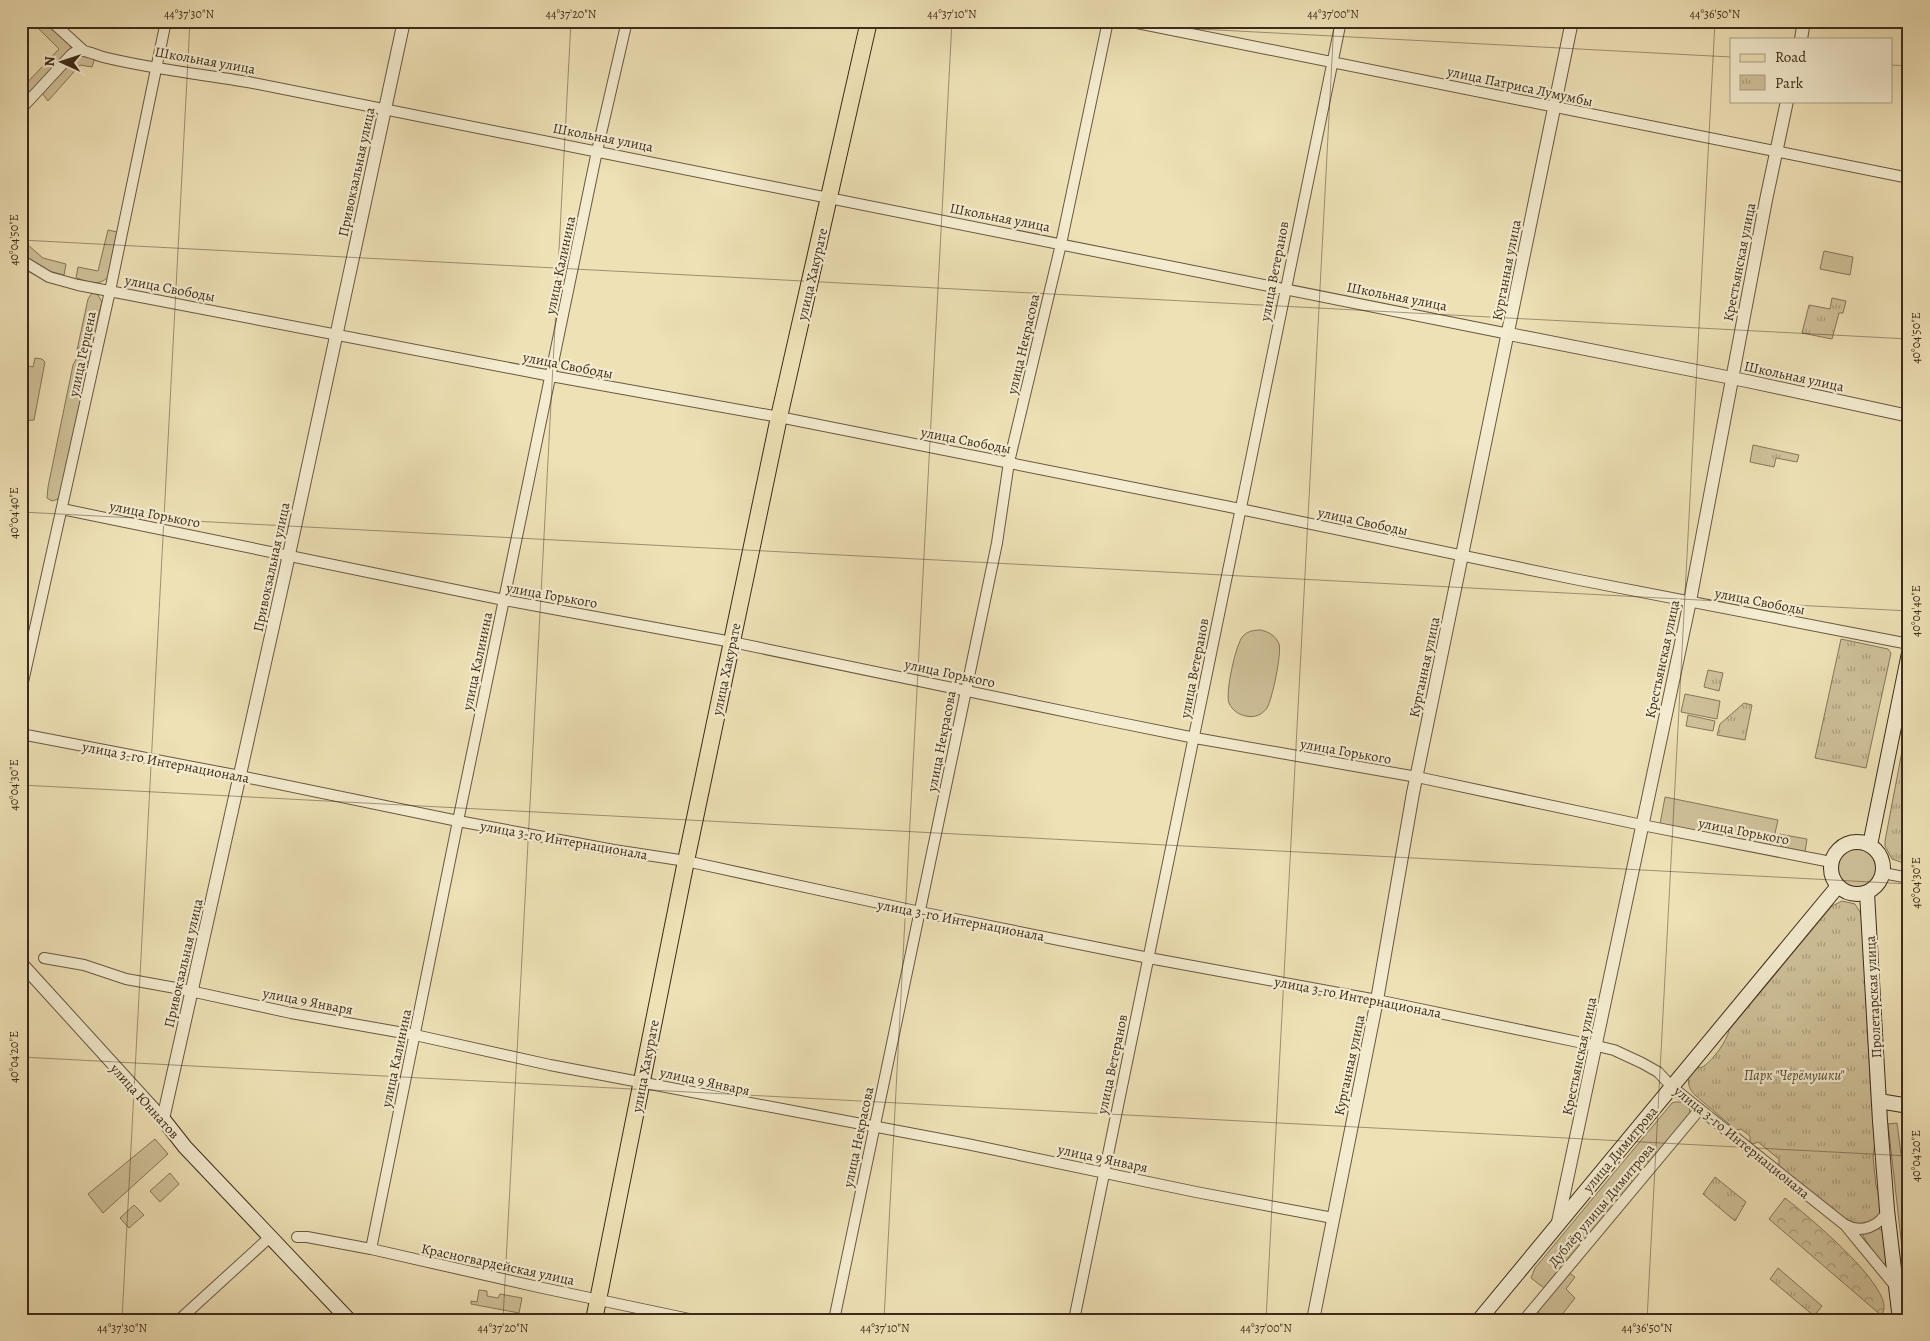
<svg xmlns="http://www.w3.org/2000/svg" width="1930" height="1341" font-family="Alegreya,serif">
<defs>
<pattern id="forest-crowns" width="20" height="18" patternUnits="userSpaceOnUse" patternTransform="scale(1.25)"><rect width="20" height="18" fill="#d0c29b"/><path d="M2 6a3 3 0 1 1 6 0M12 15a3 3 0 1 1 6 0" fill="none" stroke="#aa9e7e"/></pattern>
<pattern id="park-tufts" width="24" height="20" patternUnits="userSpaceOnUse" patternTransform="scale(1.25)"><rect width="24" height="20" fill="#d0c29b"/><path d="M3 7l-1-3M5 7V3M7 7l1-3M15 17l-1-3M17 17v-4M19 17l1-3" fill="none" stroke="#aa9e7e"/></pattern>
</defs>
<rect width="100%" height="100%" fill="#eee1b6"/>
<filter id="stains"><feTurbulence type="fractalNoise" baseFrequency=".004" numOctaves="4"/><feColorMatrix values="0 0 0 0 .2 0 0 0 0 .09 0 0 0 0 .02 0 0 0 .5 -.17"/></filter>
<radialGradient id="worn" r=".72"><stop offset=".6" stop-color="#630" stop-opacity="0"/><stop offset="1" stop-color="#630" stop-opacity=".3"/></radialGradient>
<path fill="#d0c29b" stroke="#86765a" d="M37 21H48L71 45 70 49 21 102V89L59 49 35 25Z
M84 56 95 58 92 67 80 65 48 101 42 93C53 80 66 59 84 56Z
M108 230 117 232 108 277C99 287 87 281 76 278L78 267 98 271Z
M21 239 43 258 66 264 64 275 41 269 21 254Z
M1824 251 1853 257 1850 275 1820 269Z
M92 293 98 295 102 302 91 342H84L77 350 88 299Z
M80 352 86 353 88 366 60 495 58 499 52 501 47 498 48 487 73 365Z
M35 358 42 359 45 362 34 420 21 421V364L33 367Z
M1261 630C1269 632 1276 636 1279 644 1282 653 1272 700 1267 708 1262 715 1254 718 1246 716 1239 715 1232 710 1229 703 1225 693 1236 643 1243 636 1248 631 1254 630 1261 630Z
M1685 694 1720 701 1717 719 1681 712Z
M1688 715 1715 721 1713 731 1686 726Z
M1665 797 1778 820 1773 842 1768 846 1660 824Z
M1779 834 1807 839 1805 852 1782 847 1778 839Z
M1836 868a21 21 0 1 1 42 0a21 21 0 1 1-42 0Z
M1675 1102H1682L1689 1106 1690 1113 1688 1116 1650 1162 1643 1160 1638 1166 1642 1171 1641 1172 1635 1169 1629 1177 1633 1182 1544 1288 1531 1278 1535 1268 1672 1103Z
M1897 1123 1909 1217V1309L1888 1124Z
M155 1139 168 1154 103 1213 88 1194Z
M170 1173 179 1184 160 1202 150 1191Z
M134 1205 144 1215 129 1228 120 1218Z
M1876 1227 1883 1231 1886 1262 1884 1264 1881 1263 1863 1236V1233Z
M1568 1272 1575 1277 1566 1289 1575 1298 1558 1320C1550 1320 1538 1319 1538 1308Z
M479 1290 487 1291V1296L498 1298 500 1294 522 1298 519 1313 471 1304V1301L477 1302Z"/>
<path fill="url(#forest-crowns)" stroke="#86765a" d="M1785 1198C1807 1215 1886 1281 1884 1308 1884 1309 1882 1315 1882 1316L1769 1219Z"/>
<path fill="url(#park-tufts)" stroke="#86765a" d="M1832 298 1846 301 1843 313H1839L1832 339 1802 333 1809 305 1830 309Z
M1753 445 1799 455 1797 462 1776 458 1774 467 1750 462Z
M1841 639 1888 649 1891 653 1866 768 1815 758Z
M1708 670 1723 673 1719 691 1704 687Z
M1744 703 1752 705 1745 740 1717 735 1720 724Z
M1903 746 1909 747V865L1892 859 1885 846V841Z
M1842 901 1855 904 1860 912 1862 918 1870 1079 1875 1142 1873 1157 1876 1186 1881 1198V1215L1867 1225 1850 1223 1779 1167V1159L1758 1142 1753 1144 1750 1142V1136L1741 1129 1736 1130 1695 1095C1687 1088 1685 1074 1696 1068 1699 1067 1702 1068 1704 1066 1713 1060 1727 1041 1729 1030L1832 906Z
M1715 1177 1746 1202 1735 1221 1703 1194Z
M1778 1268 1822 1306 1814 1316 1770 1279Z"/>
<g fill="none" stroke-linecap="round" stroke-linejoin="round">
<path stroke="#837358" stroke-width="2.5" d="M24 268 35 274"/>
<defs>
<path id="minor" d="M51 21 84 51
M1127 21 1909 178
M21 109 71 55C81 46 92 54 103 57 151 69 200 74 248 82L1509 334
M21 260 49 277 78 285 551 376 779 417 1240 509 1574 579 1909 644
M62 509 504 600 732 642 1101 719 1195 738 1417 777 1642 825 1831 862
M21 691 110 291 166 21
M21 734 240 776 458 821 614 850 686 861 920 912 1149 958 1377 1000 1597 1046 1614 1050 1642 1063 1658 1072 1672 1087 1845 1225 1896 1287
M1883 873 1909 878
M44 958 84 965 126 979 181 989 291 1013 415 1035 550 1065 967 1144 1196 1192 1333 1218
M1846 1225C1861 1234 1880 1226 1887 1211
M297 1237H307L371 1249 538 1287 694 1320
M371 1249 458 821 597 151 627 21
M179 1320 270 1237
M834 1320 997 543 1009 462 1061 244 1108 21
M1074 1320 1341 21
M1524 1320 1700 1109"/>
<path id="tertiary" d="M1801 39 1804 21
M1509 334 1747 381 1909 416
M21 963 163 1119
M163 1119 285 573 404 21
M1558 1222 1690 601 1766 200 1787 101
M1313 1320 1377 1000 1413 793 1572 21"/>
<path id="secondary" d="M1831 868a26 26 0 1 1 52 0a26 26 0 1 1-52 0Z
M1870 845 1909 653
M1867 893 1880 1121 1887 1210 1900 1320
M1879 1101 1909 1106
M163 1119 185 1147 349 1320
M1479 1320 1838 886"/>
<path id="primary" d="M594 1320 686 861 779 417 869 21"/>
</defs>
<use href="#minor" stroke="#695841" stroke-width="12"/>
<use href="#tertiary" stroke="#695841" stroke-width="14"/>
<use href="#secondary" stroke="#3d2b1a" stroke-width="16"/>
<use href="#primary" stroke="#3d2b1a" stroke-width="18"/>
<use href="#minor" stroke="#f4ecd0" stroke-width="10"/>
<use href="#tertiary" stroke="#f4ecd0" stroke-width="12"/>
<use href="#secondary" stroke="#f4ecd0" stroke-width="14"/>
<use href="#primary" stroke="#eee1b6" stroke-width="16"/>
</g>
<path fill="none" stroke="#3d2b1a" stroke-width="1" stroke-opacity="0.45" d="M1047 21 1731 57M1891 65 1909 66M21 240 1909 339M21 512 1909 611M21 785 1909 884M21 1057 1909 1156M122 1320 190 21M503 1320 571 21M884 1320 952 21M1266 1320 1334 21M1647 1320 1715 21"/>
<g text-anchor="middle" stroke-width="4.5" stroke-linejoin="round" paint-order="stroke">
<g font-size="14" fill="#3d2b1a" stroke="#f4ecd0">
<text transform="translate(205 60) rotate(10)" y="5">Школьная улица</text>
<text transform="translate(1520 86) rotate(12)" y="5">улица Патриса Лумумбы</text>
<text transform="translate(603 137) rotate(11)" y="5">Школьная улица</text>
<text transform="translate(356 172) rotate(-78)" y="5">Привокзальная улица</text>
<text transform="translate(1000 217) rotate(11)" y="5">Школьная улица</text>
<text transform="translate(1739 262) rotate(-79)" y="5">Крестьянская улица</text>
<text transform="translate(560 265) rotate(-78)" y="5">улица Калинина</text>
<text transform="translate(1506 270) rotate(-79)" y="5">Курганная улица</text>
<text transform="translate(1274 271) rotate(-79)" y="5">улица Ветеранов</text>
<text transform="translate(812 274) rotate(-77)" y="5">улица Хакурате</text>
<text transform="translate(170 288) rotate(11)" y="5">улица Свободы</text>
<text transform="translate(1397 296) rotate(11)" y="5">Школьная улица</text>
<text transform="translate(1023 344) rotate(-77)" y="5">улица Некрасова</text>
<text transform="translate(82 354) rotate(-78)" y="5">улица Герцена</text>
<text transform="translate(568 365) rotate(11)" y="5">улица Свободы</text>
<text transform="translate(1794 376) rotate(12)" y="5">Школьная улица</text>
<text transform="translate(966 440) rotate(11)" y="5">улица Свободы</text>
<text transform="translate(155 514) rotate(11)" y="5">улица Горького</text>
<text transform="translate(1363 521) rotate(12)" y="5">улица Свободы</text>
<text transform="translate(271 567) rotate(-78)" y="5">Привокзальная улица</text>
<text transform="translate(552 595) rotate(10)" y="5">улица Горького</text>
<text transform="translate(1760 601) rotate(11)" y="5">улица Свободы</text>
<text transform="translate(1662 659) rotate(-78)" y="5">Крестьянская улица</text>
<text transform="translate(477 661) rotate(-78)" y="5">улица Калинина</text>
<text transform="translate(1424 667) rotate(-78)" y="5">Курганная улица</text>
<text transform="translate(1194 668) rotate(-79)" y="5">улица Ветеранов</text>
<text transform="translate(726 669) rotate(-78)" y="5">улица Хакурате</text>
<text transform="translate(950 673) rotate(12)" y="5">улица Горького</text>
<text transform="translate(941 741) rotate(-79)" y="5">улица Некрасова</text>
<text transform="translate(1346 751) rotate(10)" y="5">улица Горького</text>
<text transform="translate(166 762) rotate(11)" y="5">улица 3-го Интернационала</text>
<text transform="translate(1744 831) rotate(11)" y="5">улица Горького</text>
<text transform="translate(564 840) rotate(10)" y="5">улица 3-го Интернационала</text>
<text transform="translate(961 920) rotate(11)" y="5">улица 3-го Интернационала</text>
<text transform="translate(183 963) rotate(-77)" y="5">Привокзальная улица</text>
<text transform="translate(1358 997) rotate(11)" y="5">улица 3-го Интернационала</text>
<text transform="translate(1873 997) rotate(-93)" y="5">Пролетарская улица</text>
<text transform="translate(308 1001) rotate(11)" y="5">улица 9 Января</text>
<text transform="translate(1579 1056) rotate(-78)" y="5">Крестьянская улица</text>
<text transform="translate(396 1058) rotate(-78)" y="5">улица Калинина</text>
<text transform="translate(1112 1064) rotate(-78)" y="5">улица Ветеранов</text>
<text transform="translate(1349 1065) rotate(-78)" y="5">Курганная улица</text>
<text transform="translate(645 1066) rotate(-79)" y="5">улица Хакурате</text>
<text transform="translate(705 1081) rotate(12)" y="5">улица 9 Января</text>
<text transform="translate(145 1101) rotate(48)" y="5">улица Юннатов</text>
<text transform="translate(858 1137) rotate(-78)" y="5">улица Некрасова</text>
<text transform="translate(1742 1142) rotate(39)" y="5">улица 3-го Интернационала</text>
<text transform="translate(1620 1149) rotate(-50)" y="5">улица Димитрова</text>
<text transform="translate(1103 1158) rotate(12)" y="5">улица 9 Января</text>
<text transform="translate(1601 1205) rotate(-50)" y="5">Дублёр улицы Димитрова</text>
<text transform="translate(498 1264) rotate(12)" y="5">Красногвардейская улица</text>
</g>
<g font-size="14" font-style="italic" fill="#5a4934" stroke="#f4ecd0">
<text x="1794" y="1080">Парк "Черёмушки"</text>
</g>
</g>
<rect width="1930" height="1341" fill="none" stroke="#eee1b6" stroke-width="55"/>
<rect x="1730" y="38" width="162" height="65" fill="#f4ecd0" stroke="#ab9f87"/>
<rect x="1740" y="54" width="25" height="8" fill="#eee1b6" stroke="#ab9f87"/>
<text x="1775" y="62" font-size="15" fill="#3d2b1a">Road</text>
<rect x="1740" y="75" width="25" height="15" fill="url(#park-tufts)" stroke="#ab9f87"/>
<text x="1775" y="88" font-size="15" fill="#3d2b1a">Park</text>
<g transform="translate(62 62) rotate(273)" stroke="#f4ecd0" stroke-width="4" paint-order="stroke">
<path d="M0-4L9 19L0 12L-9 19Z" fill="#3d2b1a"/>
<text y="-8" font-size="14" font-weight="bold" text-anchor="middle" fill="#3d2b1a">N</text>
</g>
<rect x="28" y="28" width="1874" height="1286" fill="none" stroke="#3d2b1a" stroke-width="2"/>
<g font-size="12" text-anchor="middle" fill="#3d2b1a">
<text x="189" y="18">44°37'30"N</text>
<text x="571" y="18">44°37'20"N</text>
<text x="952" y="18">44°37'10"N</text>
<text x="1333" y="18">44°37'00"N</text>
<text x="1715" y="18">44°36'50"N</text>
<text transform="translate(14 240) rotate(-90)" y="4">40°04'50"E</text>
<text transform="translate(1916 338) rotate(-90)" y="4">40°04'50"E</text>
<text transform="translate(14 513) rotate(-90)" y="4">40°04'40"E</text>
<text transform="translate(1916 611) rotate(-90)" y="4">40°04'40"E</text>
<text transform="translate(14 785) rotate(-90)" y="4">40°04'30"E</text>
<text transform="translate(1916 883) rotate(-90)" y="4">40°04'30"E</text>
<text transform="translate(14 1057) rotate(-90)" y="4">40°04'20"E</text>
<text transform="translate(1916 1156) rotate(-90)" y="4">40°04'20"E</text>
<text x="122" y="1332">44°37'30"N</text>
<text x="503" y="1332">44°37'20"N</text>
<text x="885" y="1332">44°37'10"N</text>
<text x="1266" y="1332">44°37'00"N</text>
<text x="1647" y="1332">44°36'50"N</text>
</g>
<rect width="100%" height="100%" filter="url(#stains)"/>
<rect width="100%" height="100%" fill="url(#worn)"/>
</svg>
